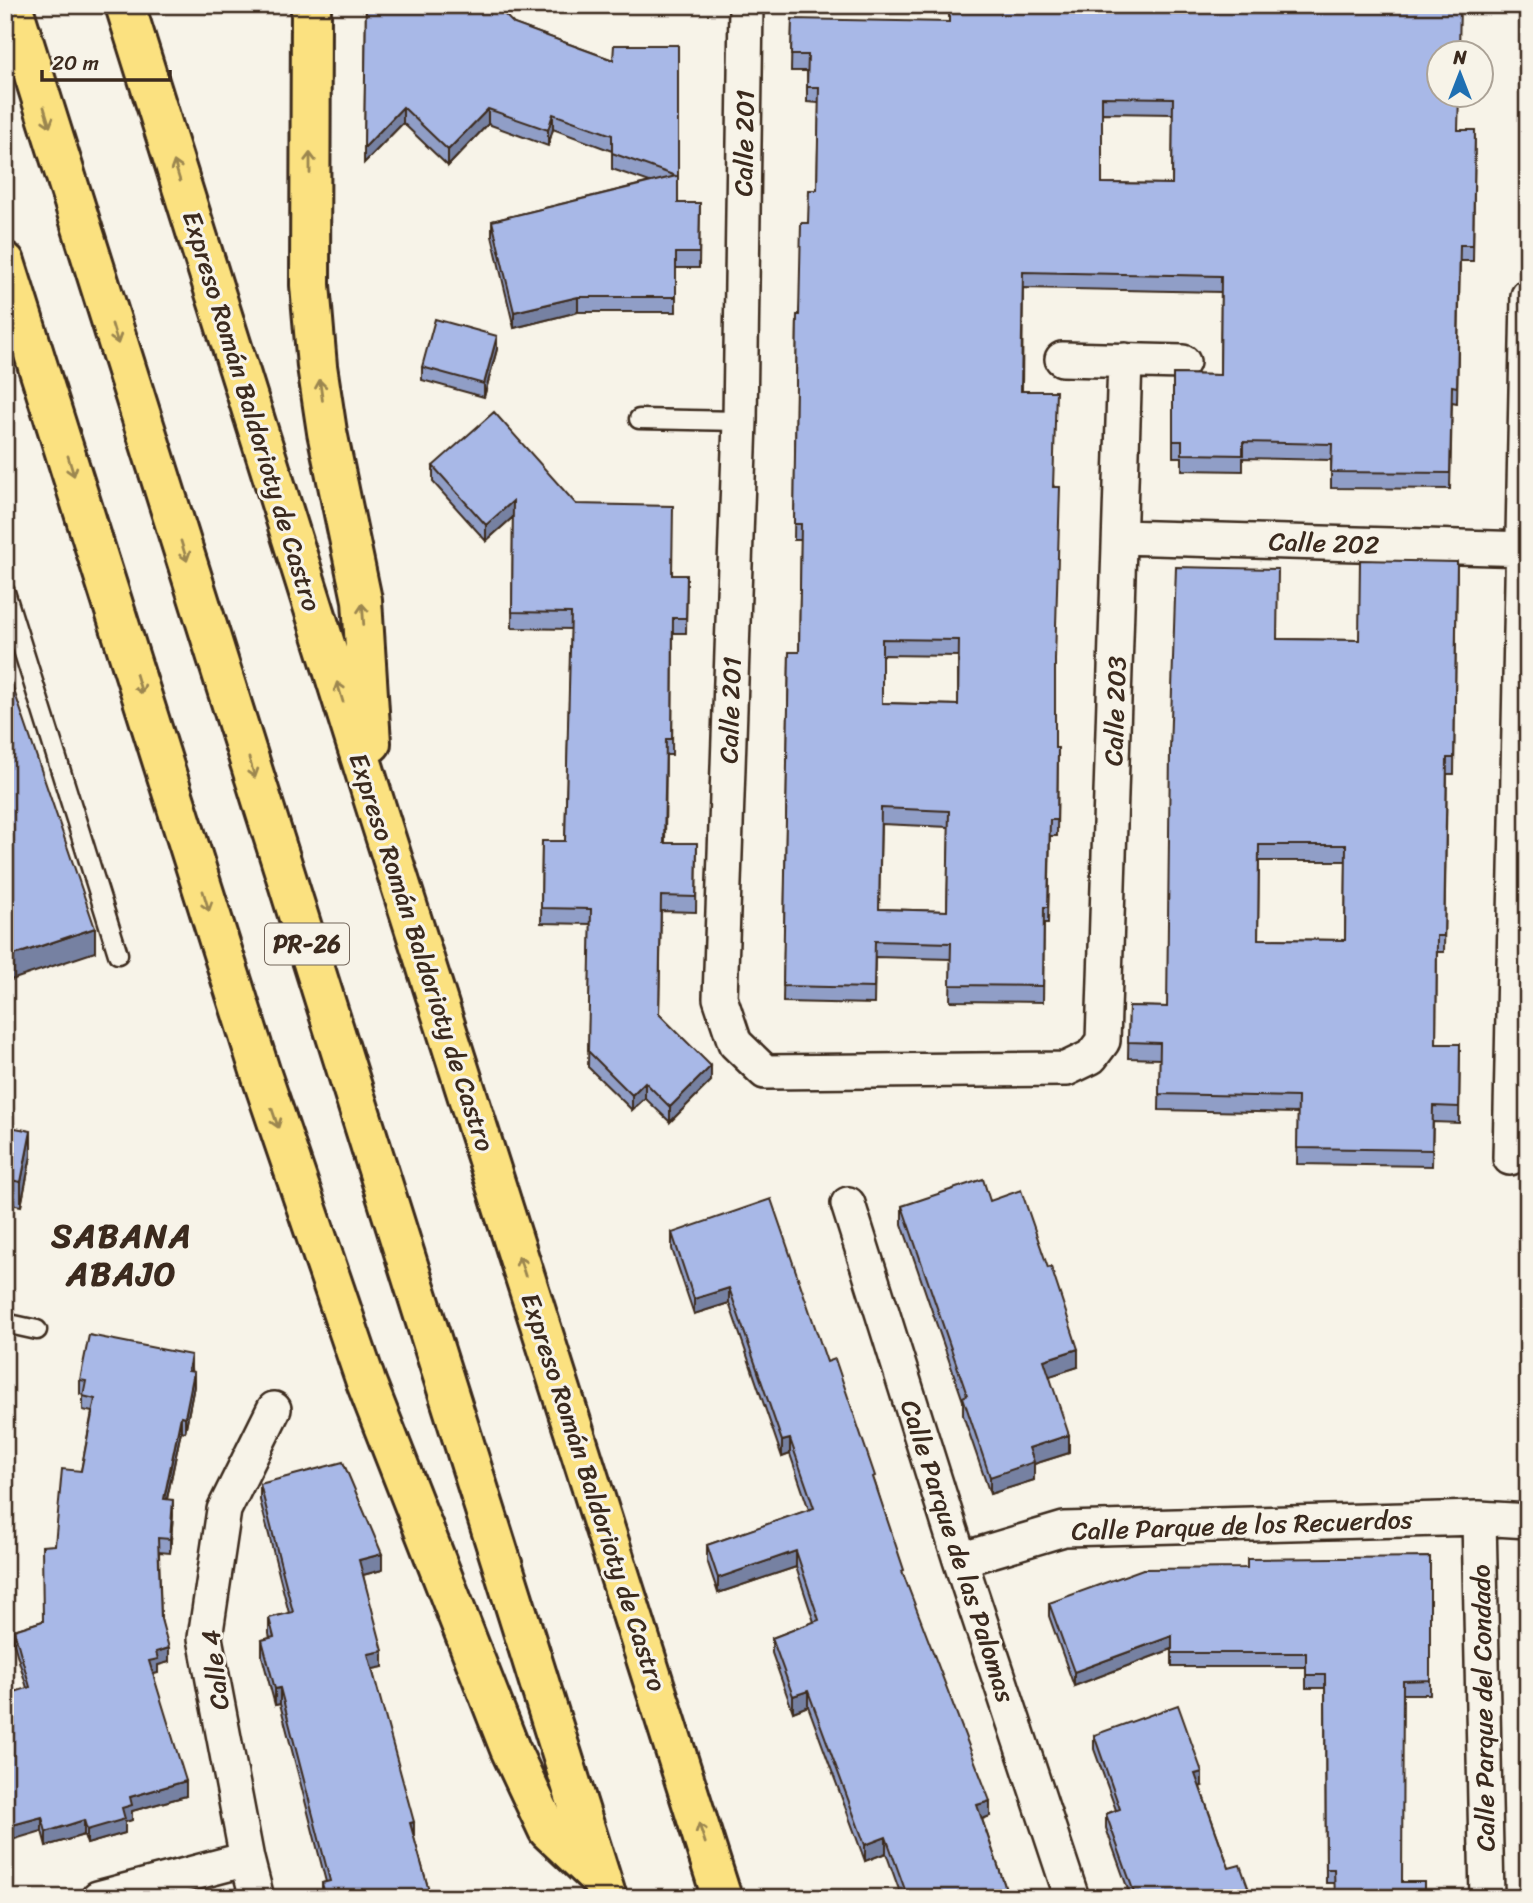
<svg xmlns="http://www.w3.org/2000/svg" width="1533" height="1903" font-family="Sriracha,sans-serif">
<rect width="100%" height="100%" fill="#f7f3e8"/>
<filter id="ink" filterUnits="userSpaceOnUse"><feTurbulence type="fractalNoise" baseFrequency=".0143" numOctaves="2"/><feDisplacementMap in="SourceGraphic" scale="14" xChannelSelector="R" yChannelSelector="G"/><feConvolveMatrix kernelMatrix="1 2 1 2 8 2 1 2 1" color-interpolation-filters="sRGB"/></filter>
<g filter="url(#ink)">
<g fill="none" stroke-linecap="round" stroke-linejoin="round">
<defs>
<path id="lane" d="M639 419 740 421
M5 592 118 954
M5 1323 37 1330"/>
<path id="street" d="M746 5 740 421 720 998 735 1043 765 1072 1066 1069 1091 1057 1103 1041 1125 360
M1062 359 1183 362
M1121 537 1528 549
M1510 1158 1528 296
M848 1204 960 1560 1072 1898
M1479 1518 1487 1898
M960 1560 1064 1529 1479 1518 1528 1521
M98 1898 247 1859
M257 1898 247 1859 205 1638 224 1510 274 1409"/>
<path id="highway" d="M12 5 607 1898
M125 5 375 804 722 1898
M311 5 310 285 317 366 327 432 362 600 371 743
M5 262 261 1074 366 1382 510 1749 548 1830 601 1880"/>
</defs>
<use href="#lane" stroke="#3b2a1e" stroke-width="23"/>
<use href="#street" stroke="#3b2a1e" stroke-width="38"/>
<use href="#highway" stroke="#3b2a1e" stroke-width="44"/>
<use href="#lane" stroke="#f7f3e8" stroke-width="18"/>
<use href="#street" stroke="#f7f3e8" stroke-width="33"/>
<use href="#highway" stroke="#fbe180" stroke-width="38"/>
</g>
<path fill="#909ec7" stroke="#3b2a1e" stroke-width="2" fill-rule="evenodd" d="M366 5 514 24 613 60 678 45V203H700L699 268H676V312H578L514 328 492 236V221L650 182 612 169V151L553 129 548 146 488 124 448 166 403 123 364 163Z
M792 19 1458 130H1475L1473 261H1460L1457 403 1452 402 1450 489 1331 488V460L1243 458V471L1182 470V457H1173V374L1220 375 1221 292 1023 288 1022 391 1054 487 1055 748H1058L1057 836H1050L1048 923H1044L1043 1002 950 1001 951 959 875 957 874 1004 783 1002 789 652H799L801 540H794L797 315H799L808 223 817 190 819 103 807 102V71H791ZM1102 113 1173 114 1172 184 1102 183ZM882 655 958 656V705L882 703ZM881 824 949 827 947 911 879 909Z
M497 349 484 397 422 380V367Z
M433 466 576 504 672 575H687L686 633H673L672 755H666L665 843H697L696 912 661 911 659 1014 711 1081 670 1122 645 1098 632 1110 588 1067 591 924 541 923 542 841H565L571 629 512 628 513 517 486 541 433 482Z
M1457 562 1454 774H1447L1444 952H1437L1436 1044H1460L1459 1123 1433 1122 1432 1166 1297 1164 1298 1113 1159 1110 1160 1059 1128 1058 1129 1006 1167 1007 1277 639 1359 640ZM1259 861H1346L1345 940 1258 939Z
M5 1126 31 1156 21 1206 5 1203Z
M990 1201 1078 1367 1049 1376 1069 1453 1034 1464V1480L990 1494 963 1415V1401L902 1224V1206Z
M672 1233 827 1362 875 1483 904 1577 990 1816 982 1819 1009 1898H902L886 1853 865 1861 808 1706 793 1712 772 1653V1638L814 1622 796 1567 718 1593 707 1560V1545L809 1510 790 1454 782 1457 729 1303 694 1314 672 1249Z
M191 1369 194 1386 185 1432 181 1431 167 1499 173 1514 170 1553 159 1552 161 1619 169 1662 158 1665V1673L153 1674 186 1796 132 1811V1820L125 1822V1833L87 1844 84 1835 46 1846 42 1831 27 1688 14 1644V1630L43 1621 55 1545 81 1471 92 1412 83 1410V1395L80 1394V1380Z
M260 1484 382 1570 363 1575 383 1667 372 1669 414 1838 431 1898H322V1883L326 1882 280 1704 275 1705 262 1656V1640L270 1638 269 1634V1618L289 1613 260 1500Z
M1430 1557V1694H1403L1334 1883H1326L1325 1688H1306V1667H1172V1649L1074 1686 1049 1616V1603L1247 1568Z
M1094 1735 1202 1786 1200 1787 1229 1868 1252 1898H1131L1106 1828V1814L1116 1810 1094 1749Z"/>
<path fill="#7681a2" stroke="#3b2a1e" stroke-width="2" d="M403 107V123L364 163V148Z
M488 109V124L448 166V150Z
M553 114V129L548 146V130Z
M578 297V312L514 328V312Z
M497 336V349L484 397V384Z
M513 501V517L486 541V525Z
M95 928V952L5 982V958Z
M711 1066V1081L670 1122V1107Z
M645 1082V1098L632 1110V1095Z
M31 1131V1156L21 1206V1182Z
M729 1288V1303L694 1314V1299Z
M1078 1349V1367L1044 1378V1360Z
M191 1355V1369L188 1385V1371Z
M194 1372V1386L185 1432V1417Z
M181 1416V1431L164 1513V1499Z
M1069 1435V1453L1034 1464V1480L990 1494V1477L1029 1448Z
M790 1439V1454L782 1457V1441Z
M173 1500V1514L170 1553V1539Z
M796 1551V1567L718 1593V1578Z
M382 1554V1570L359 1576V1560Z
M1172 1636V1649L1074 1686V1672Z
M169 1648V1662L158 1665V1673L149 1675V1661L156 1652Z
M383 1651V1667L368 1670V1654Z
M280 1688V1704L275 1705V1689Z
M808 1691V1706L793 1712V1696Z
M1202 1772V1786L1195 1788V1774Z
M186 1781V1796L132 1811V1820L125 1822V1833L87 1844V1830L122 1808 130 1797Z
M990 1801V1816L977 1821V1805Z
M42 1817V1831L5 1842V1827Z
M84 1820V1835L46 1846V1832Z
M414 1822V1838L410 1823Z
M886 1837V1853L865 1861V1845Z"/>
<path fill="#a8b8e7" stroke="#3b2a1e" stroke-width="2" fill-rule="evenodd" d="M366 5H495L514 24 613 60 614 45H678V203H700L699 253H676V297H578L514 312 492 221 676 176 612 153V135L553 114 548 130 488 109 448 150 403 107 364 148Z
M988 5H1460L1459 52H1438V94H1459L1458 130H1475L1473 245H1460L1457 387 1452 386 1450 473 1331 472 1332 444 1243 442V455L1182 454V441H1173V374L1220 375 1221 276 1023 272 1021 391H1056L1053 487H1060L1055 660V748H1058L1057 820H1050L1048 907H1044L1043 986 950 985 951 943 875 941 874 988 783 986 789 652H799L801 524H794L797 315H799L801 223H808L809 190H817L819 87H807L808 55H791L792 19 949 22V7L988 8ZM1102 97 1173 98 1172 184 1102 183ZM882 639 959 640 958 705 882 703ZM881 808 949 811 947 911 879 909Z
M435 319 497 336 484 384 422 367Z
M494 412 576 504 673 506 672 575H687L686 618H673L672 739H666L664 843H697L696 897 661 896 659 1014 711 1066 670 1107 645 1082 632 1095 588 1051 591 909 541 908 542 841H565L571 613 512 612 513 501 486 525 433 466Z
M1360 560 1457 562 1454 758H1447L1444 936H1437L1436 1044H1460L1459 1107 1433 1106 1432 1150 1297 1148 1298 1097 1159 1094 1160 1043 1128 1042 1129 1006 1167 1007 1170 750 1176 567 1278 569 1277 639 1359 640ZM1259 845H1346L1345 940 1258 939Z
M5 664 95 928 5 958Z
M5 1126 31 1131 21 1182 5 1179Z
M983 1179 990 1201 1021 1190 1048 1268 1051 1267 1078 1349 1044 1360 1069 1435 1029 1448 1034 1462 990 1477 963 1397 967 1395 902 1206Z
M771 1199 827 1362 835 1359 875 1476 873 1477 904 1570 902 1571 990 1801 977 1805 1009 1898H908L886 1837 865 1845 808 1691 793 1696 772 1638 819 1620 796 1551 718 1578 707 1545 814 1508 790 1439 782 1441 729 1288 694 1299 672 1233Z
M89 1335 191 1355 188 1371 194 1372 185 1417 181 1416 164 1499 173 1500 170 1539 158 1538 161 1619 169 1648 156 1652 158 1659 149 1661 186 1781 130 1797 132 1805 122 1808 125 1819 87 1830 84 1820 46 1832 42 1817 5 1827V1695L30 1687 14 1630 43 1621 42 1546 55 1545 62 1469 81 1471 95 1399 83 1396 86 1381 80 1380Z
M343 1462 382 1554 359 1560 383 1651 368 1654 414 1822 410 1823 431 1898H326L322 1883 330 1881 280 1688 275 1689 262 1640 274 1637 269 1618 293 1612 260 1484Z
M1430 1557V1680L1403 1681 1402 1882H1424V1898H1335L1334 1869H1326L1325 1675H1306V1653H1172V1636L1074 1672 1049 1603 1143 1569 1247 1568V1559Z
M1178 1705 1202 1772 1195 1774 1229 1868 1240 1865 1252 1898H1136L1106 1814 1120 1809 1094 1735Z"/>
<defs><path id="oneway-shaft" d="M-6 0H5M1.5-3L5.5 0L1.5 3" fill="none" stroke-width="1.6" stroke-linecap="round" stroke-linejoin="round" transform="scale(1.75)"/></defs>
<g stroke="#9b864f">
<use href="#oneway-shaft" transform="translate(47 117) rotate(73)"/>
<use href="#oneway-shaft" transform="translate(310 163) rotate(-90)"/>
<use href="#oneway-shaft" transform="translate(177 171) rotate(-107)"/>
<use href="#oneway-shaft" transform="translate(115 334) rotate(73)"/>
<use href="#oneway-shaft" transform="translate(321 390) rotate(-98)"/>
<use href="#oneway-shaft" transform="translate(71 466) rotate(73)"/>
<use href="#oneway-shaft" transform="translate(184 551) rotate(73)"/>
<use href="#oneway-shaft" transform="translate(363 614) rotate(-94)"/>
<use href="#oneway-shaft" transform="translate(139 684) rotate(73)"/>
<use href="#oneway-shaft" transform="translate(340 692) rotate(-107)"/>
<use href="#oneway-shaft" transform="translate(252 768) rotate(73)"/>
<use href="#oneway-shaft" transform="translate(206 901) rotate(73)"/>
<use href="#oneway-shaft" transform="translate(275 1118) rotate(71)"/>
<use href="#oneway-shaft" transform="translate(522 1266) rotate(-108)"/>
<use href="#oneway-shaft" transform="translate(702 1833) rotate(-108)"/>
</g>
</g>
<g text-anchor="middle" stroke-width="6" stroke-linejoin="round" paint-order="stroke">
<rect fill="#f7f3e8" stroke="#73665b" stroke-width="2" x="265" y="923.5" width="84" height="41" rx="5"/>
<g font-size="24" font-weight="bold" fill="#3b2a1e">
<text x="307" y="952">PR-26</text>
</g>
<g font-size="26" fill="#3b2a1e" stroke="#f7f3e8">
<text transform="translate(744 143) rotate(-89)" y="9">Calle 201</text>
<text transform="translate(252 411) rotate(73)" y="9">Expreso Román Baldorioty de Castro</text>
<text transform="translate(1324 543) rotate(2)" y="9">Calle 202</text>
<text transform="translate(730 710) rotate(-88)" y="9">Calle 201</text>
<text transform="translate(1115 711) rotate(-88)" y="9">Calle 203</text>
<text transform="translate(422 952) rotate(72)" y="9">Expreso Román Baldorioty de Castro</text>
<text transform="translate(594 1492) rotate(72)" y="9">Expreso Román Baldorioty de Castro</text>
<text transform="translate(1242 1525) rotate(-2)" y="9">Calle Parque de los Recuerdos</text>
<text transform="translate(958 1551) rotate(72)" y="9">Calle Parque de las Palomas</text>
<text transform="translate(215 1670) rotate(-97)" y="9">Calle 4</text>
<text transform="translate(1483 1708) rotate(-91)" y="9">Calle Parque del Condado</text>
</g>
<g font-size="33" font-weight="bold" letter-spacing="2" fill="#3b2a1e" stroke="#f7f3e8">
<text x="122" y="1247">SABANA<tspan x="122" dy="38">ABAJO</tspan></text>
</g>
</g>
<rect width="1533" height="1903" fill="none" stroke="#f7f3e8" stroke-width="28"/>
<rect x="14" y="14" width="1505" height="1875" fill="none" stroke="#3b2a1e" stroke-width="2.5" filter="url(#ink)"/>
<g transform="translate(1460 74)"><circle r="33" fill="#f7f3e8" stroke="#aca397" stroke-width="2"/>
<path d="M0-5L12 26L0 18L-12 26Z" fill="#1f6fb2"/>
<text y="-10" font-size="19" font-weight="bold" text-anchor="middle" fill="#3b2a1e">N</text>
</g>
<path d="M42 70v10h128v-10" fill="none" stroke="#3b2a1e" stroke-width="3.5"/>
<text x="52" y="70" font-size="21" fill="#3b2a1e" stroke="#f7f3e8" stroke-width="5" paint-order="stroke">20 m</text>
</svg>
